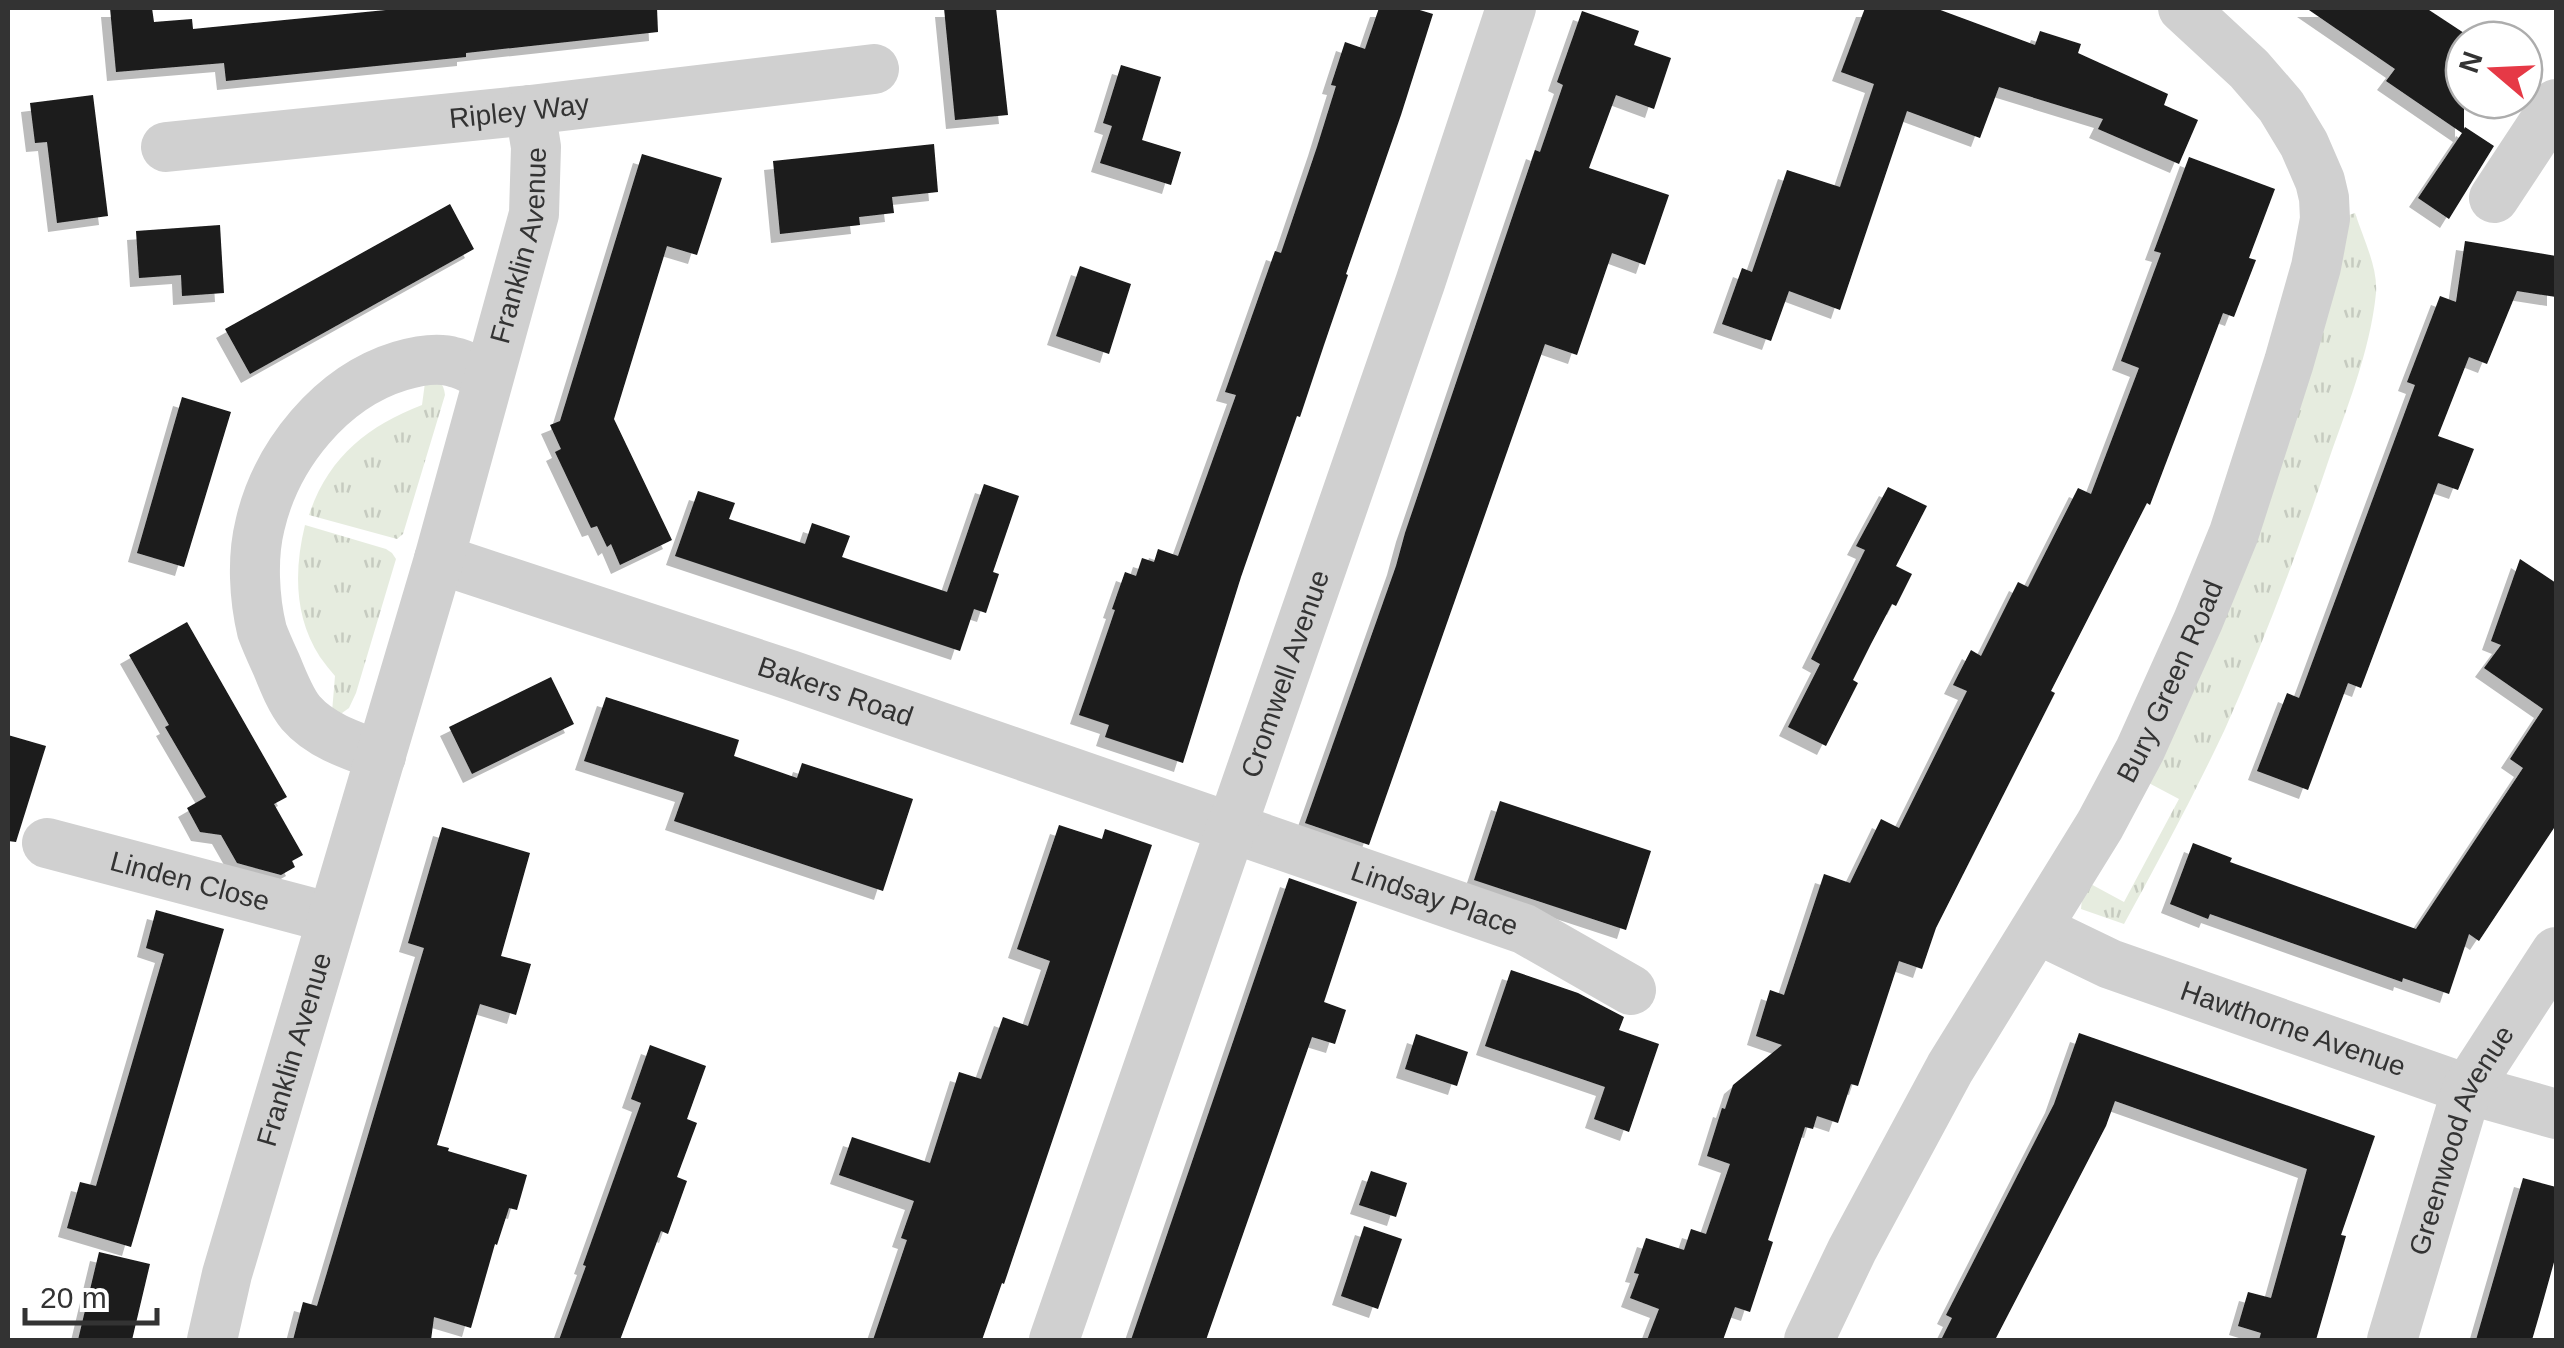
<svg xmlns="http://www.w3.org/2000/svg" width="2564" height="1348" font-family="Arial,sans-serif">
<defs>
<pattern id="grass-tufts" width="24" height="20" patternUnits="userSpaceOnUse" patternTransform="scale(2.5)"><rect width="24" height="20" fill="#e6ecdf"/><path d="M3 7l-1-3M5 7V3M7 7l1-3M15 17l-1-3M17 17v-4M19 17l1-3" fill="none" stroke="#c6cbc0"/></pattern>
<filter id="shadow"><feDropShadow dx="-9" dy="9" stdDeviation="0" flood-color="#0004"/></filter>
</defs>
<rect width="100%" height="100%" fill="#fff"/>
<path fill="url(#grass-tufts)" d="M2355 213C2363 238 2378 267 2376 293 2370 353 2345 412 2326 468 2296 556 2263 644 2225 729 2194 795 2159 860 2124 924L2081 909 2082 898 2087 882 2124 902 2179 799 2145 781 2343 217Z
M426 375C437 377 444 383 445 395L403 534 397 539 309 515C328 458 367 426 422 405Z
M305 525 386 549 392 553 396 559 356 693 349 708 342 713 332 712 335 676C330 670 325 664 320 657 294 617 294 570 305 525Z"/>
<path fill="#1a1a1a" filter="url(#shadow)" d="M110 8H152L154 22 192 19 193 29 406 8H657L658 32 466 53V57L226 81 224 63 116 72Z
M944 8H996L1008 115 955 120Z
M1379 8H1413L1433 14 1401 115 1346 274 1348 275 1324 345 1300 417 1297 416 1241 577 1183 763 1105 737 1109 725 1079 715 1115 610 1112 609 1125 572 1136 576 1142 558 1154 562 1158 549 1178 556 1236 395 1225 392 1275 251 1281 253 1317 147 1336 86 1331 85 1345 42 1365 49Z
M1865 8H1935L2035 45 2040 31 2081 44 2078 53 2168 94 2164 105 2198 120 2179 164 2098 129 2103 119 1999 87 1980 138 1907 111 1840 310 1789 291 1771 341 1722 324 1742 268 1752 272 1787 170 1840 187 1874 84 1841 72Z
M2306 8H2426L2464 33V129L2465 127 2494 146 2449 219 2418 198 2462 133 2386 81 2395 69Z
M1582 11 1639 31 1634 45 1671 58 1654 109 1616 95 1589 168 1669 195 1645 265 1612 253 1577 355 1545 344 1369 845 1305 823 1396 566 1405 533 1535 150 1540 152 1563 85 1557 82Z
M1121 65 1161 77 1142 140 1181 152 1171 185 1100 163 1112 126 1103 123Z
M93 95 108 216 57 223 47 142 35 143 30 103Z
M934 144 938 192 892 197 894 213 859 217 860 225 780 234 773 161Z
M642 154 722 178 697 255 667 246 614 419 672 540 620 565 611 544 607 547 597 526 591 528 555 452 561 449 550 425 560 421Z
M2189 157 2275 189 2249 258 2256 260 2234 317 2223 313 2150 505 2147 503 2051 691 2055 693 1936 928 1922 969 1899 961 1858 1086 1851 1084 1838 1123 1817 1116 1813 1129 1805 1127 1768 1240 1773 1242 1750 1312 1735 1307 1723 1340H1647L1659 1309 1630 1298 1639 1274 1634 1273 1646 1238 1684 1250 1691 1229 1706 1234 1730 1164 1707 1156 1722 1108 1725 1109 1733 1085 1782 1045 1756 1036 1770 990 1784 995 1824 874 1850 883 1881 819 1899 828 1967 691 1953 685 1971 650 1981 656 2018 582 2028 587 2078 488 2091 494 2139 368 2121 361 2161 253 2154 251Z
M450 204 474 249 250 374 225 329Z
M220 225 224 293 182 296 181 275 139 278 136 231Z
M2465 241 2556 256V297L2517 291 2487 364 2469 357 2438 436 2474 449 2458 490 2438 483 2361 688 2348 683 2308 790 2257 771 2287 693 2299 698 2415 385 2407 382 2440 296 2456 302Z
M1080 266 1131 284 1109 354 1056 336Z
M182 397 231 412 184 567 137 553Z
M984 484 1019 496 993 572 999 574 986 613 974 609 960 651 675 556 698 491 735 503 729 519 805 544 812 523 850 536 842 557 947 592Z
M1888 487 1927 506 1896 566 1912 574 1896 606 1892 604 1871 644 1853 680 1858 683 1826 746 1788 727 1820 664 1811 659 1865 550 1856 546Z
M2520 559 2556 583V825L2479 941 2469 934 2449 994 2403 978 2402 982 2210 914 2208 919 2170 904 2193 843 2232 858 2230 862 2416 929 2523 768 2510 759 2543 709 2484 668 2501 645 2491 641Z
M187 622 287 797 274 804 303 855 292 861 295 867 281 875 237 863 221 835 200 832 187 808 206 797 165 727 169 725 129 655Z
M551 677 574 724 472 774 449 727Z
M606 697 739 740 734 756 797 778 802 763 913 799 883 891 674 821 684 793 584 761Z
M8 735 46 746 16 842 8 841Z
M1500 801 1651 851 1626 930 1474 880Z
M1059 825 1102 839 1105 829 1152 845 1004 1284 1002 1283 982 1340H873L907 1240 901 1238 914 1201 839 1175 852 1137 930 1163 959 1072 981 1079 1003 1017 1028 1026 1050 961 1017 949Z
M442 827 530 853 501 956 531 964 516 1015 480 1004 437 1145 449 1148 448 1151 527 1175 517 1210 509 1208 497 1245 495 1244 471 1328 434 1317 431 1340H293L303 1302 317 1306 424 948 408 943Z
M1289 878 1357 902 1324 1002 1346 1010 1335 1044 1312 1037 1206 1340H1131Z
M156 910 224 929 131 1247 67 1228 80 1182 96 1186 164 954 146 948Z
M1511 970 1578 993 1624 1017 1619 1030 1659 1044 1629 1132 1594 1119 1605 1087 1485 1046Z
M2079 1033 2375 1136 2341 1235 2346 1236 2316 1340H2259L2261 1333 2238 1326 2248 1292 2271 1298 2307 1169 2115 1101 2106 1126 1995 1340H1941L1952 1318 1946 1315 2054 1104Z
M1416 1034 1468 1052 1457 1086 1405 1069Z
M650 1045 706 1066 687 1119 697 1123 677 1177 687 1181 668 1234 661 1231 620 1340H559L586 1266 583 1265 641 1103 631 1099Z
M1371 1171 1407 1183 1396 1217 1359 1205Z
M2523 1178 2556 1187V1255L2539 1316 2532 1340H2476Z
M1364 1226 1402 1239 1378 1309 1341 1296Z
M99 1252 150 1264 132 1340H78Z"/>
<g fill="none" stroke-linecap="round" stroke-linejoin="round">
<g stroke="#d0d0d0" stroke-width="50">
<path id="s1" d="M166 147 530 110 874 69"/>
<path d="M2494 198 2556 104"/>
<path id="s2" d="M439 559 790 675 1524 929 1631 990"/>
<path d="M381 756C353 746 321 736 301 713 291 701 283 681 277 666 272 655 266 642 262 631 254 598 252 557 260 525 276 455 331 387 400 366 417 361 437 357 453 362 465 364 477 372 488 377"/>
<path id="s3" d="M47 843 331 918"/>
<path id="s4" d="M2039 926 2056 938 2110 964 2467 1089 2556 1114"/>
<path id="s5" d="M212 1340 227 1274 439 559 534 214 536 147 530 110"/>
<path id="s6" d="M1054 1340 1420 283 1511 8"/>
<path id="s7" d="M1809 1340 1852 1250 1950 1068 2100 825 2140 750 2198 621 2234 533 2289 362 2316 267 2325 219 2324 198 2320 181 2304 144 2281 106 2249 69 2183 8"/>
<path id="s8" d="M2392 1340 2467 1089 2556 952"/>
</g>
</g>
<g text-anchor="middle" stroke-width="10" stroke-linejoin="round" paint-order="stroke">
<g font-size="28" fill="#333" stroke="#fff">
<text dy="10" stroke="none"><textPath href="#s1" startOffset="355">Ripley Way</textPath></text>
<text dy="10" stroke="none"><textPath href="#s5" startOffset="1138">Franklin Avenue</textPath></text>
<text dy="10" stroke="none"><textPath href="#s6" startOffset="705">Cromwell Avenue</textPath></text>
<text dy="10" stroke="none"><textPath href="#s7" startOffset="752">Bury Green Road</textPath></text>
<text dy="10" stroke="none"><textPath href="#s2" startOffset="418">Bakers Road</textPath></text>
<text dy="10" stroke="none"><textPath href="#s3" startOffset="148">Linden Close</textPath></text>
<text dy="10" stroke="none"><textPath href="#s2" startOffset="1052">Lindsay Place</textPath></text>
<text dy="10" stroke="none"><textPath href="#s4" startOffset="275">Hawthorne Avenue</textPath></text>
<text dy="10" stroke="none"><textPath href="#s5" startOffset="302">Franklin Avenue</textPath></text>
<text dy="10" stroke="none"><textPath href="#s8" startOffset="212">Greenwood Avenue</textPath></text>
</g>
</g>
<rect width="2564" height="1348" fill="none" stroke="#333333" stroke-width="20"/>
<g transform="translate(2494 70) rotate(289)"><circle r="48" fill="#ffffff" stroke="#adadad" stroke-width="2.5"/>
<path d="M0-8L18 38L0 25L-18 38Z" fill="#e63946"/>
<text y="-15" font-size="28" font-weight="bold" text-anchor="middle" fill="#333333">N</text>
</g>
<path d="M25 1308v15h132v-15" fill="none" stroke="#333333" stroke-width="5"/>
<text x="40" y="1308" font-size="30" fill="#333333" stroke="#ffffff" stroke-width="8" paint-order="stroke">20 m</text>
</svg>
